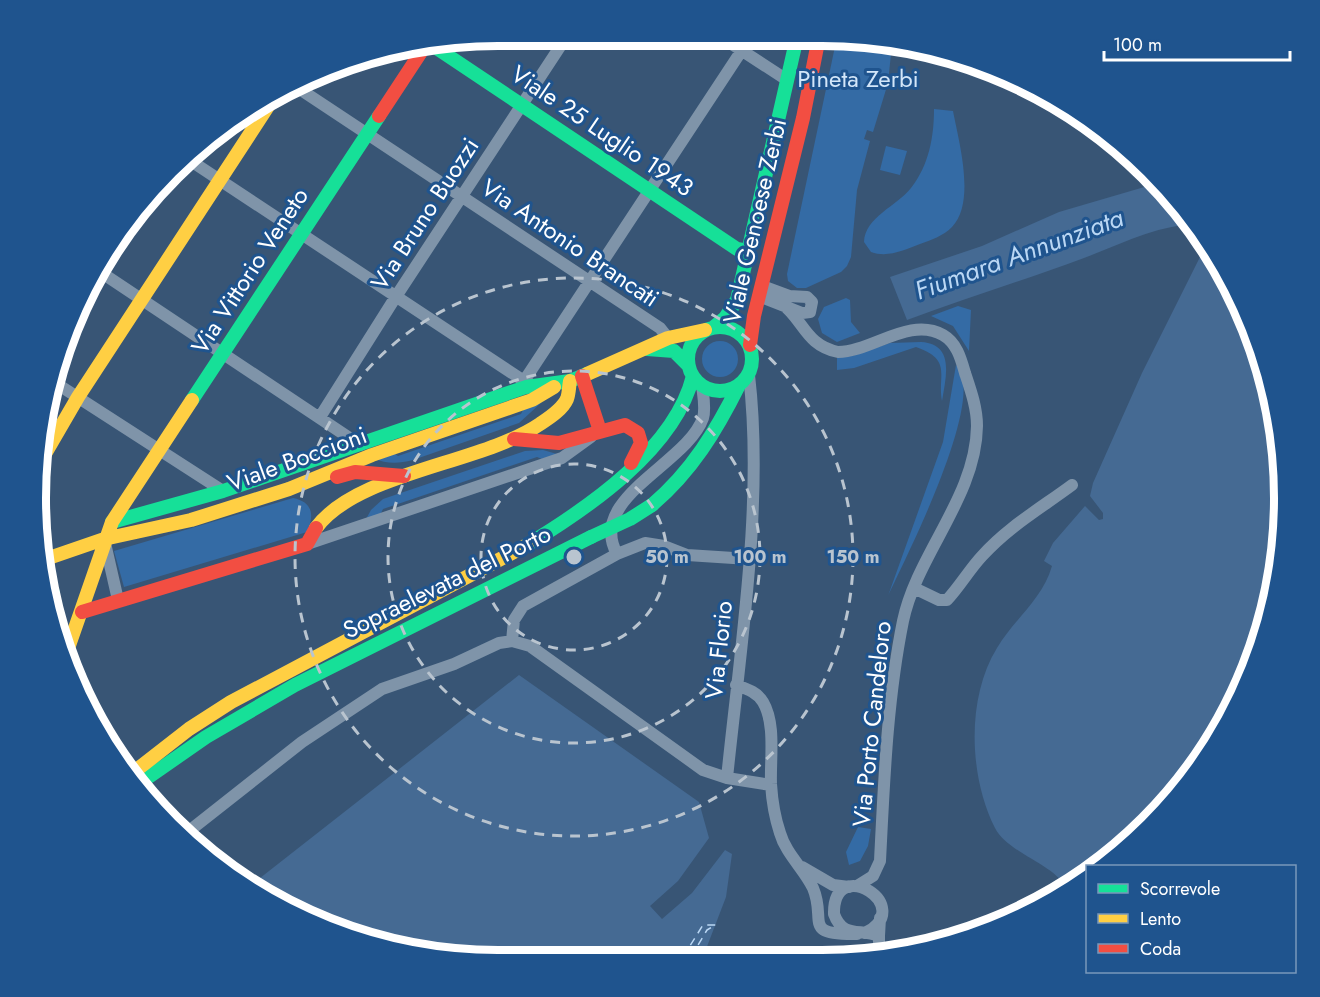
<svg xmlns="http://www.w3.org/2000/svg" width="1320" height="997" font-family="Jost,sans-serif">
<rect width="100%" height="100%" fill="#385575"/>
<path fill="#346ba5" d="M837 37 892 44 888 83 873 132 867 130 864 139 870 141 857 190 851 257 847 266 841 272 806 288H797L788 281 787 274Z
M934 109 953 111C959 142 976 202 952 227 943 236 931 240 920 244 904 250 888 258 871 252L864 242C865 217 897 206 911 188 929 165 934 137 934 109Z
M886 146 907 151 900 175 880 170Z
M846 298 850 300 851 322 860 333 837 342 822 333 818 319 824 307Z
M958 306 971 310 969 351 953 326 931 316Z
M702 359a18 18 0 1 1 36 0a18 18 0 1 1-36 0Z
M921 342C955 344 946 377 942 401 937 375 953 360 916 347L854 368 837 370V357L852 356 890 343Z
M956 365C989 395 905 559 888 596L943 442Z
M542 402 519 423 413 460C397 464 387 464 373 458L391 451 398 456 521 414 524 408Z
M543 450 557 454 542 459 537 457 383 509 380 515 366 519 371 510 383 499 525 451Z
M293 498C314 502 314 517 307 532L124 587 114 551Z
M858 827 871 829 868 846 860 861 849 865 846 852Z"/>
<path fill="#456a93" d="M1158 183 1192 224C1153 227 1119 245 1084 258 1025 280 965 298 907 320L890 277 982 246 1059 212Z
M1207 243C1221 269 1239 296 1249 323 1303 472 1291 619 1207 754 1197 769 1184 783 1173 796 1156 817 1114 866 1088 866L1087 876 1066 890C1060 866 1008 854 995 828 969 777 966 698 997 648 1015 618 1042 600 1052 566L1044 561 1053 543 1085 506 1099 520 1103 519V513L1090 496 1093 483 1142 373Z
M519 675 699 802 709 838 678 881 650 906 662 919 692 893 725 850 732 854 726 897 703 957H438L350 936 267 899 250 886Z"/>
<g fill="none" stroke-linecap="round" stroke-linejoin="round">
<path stroke="#bad7f4" stroke-width="1.5" stroke-dasharray="8 6" stroke-linecap="butt" d="M683 957 703 925H716
M691 957 707 930 715 925"/>
<path stroke="#7f94a9" stroke-width="12" d="M721 37 787 80
M295 86 660 328 668 338
M191 161 524 381 526 387
M99 271 360 445
M759 296 802 313 810 312 812 302 807 297 789 296 762 286
M781 303C804 320 805 345 838 352 871 352 910 316 943 335 957 343 961 359 965 373 971 391 977 408 977 426 976 497 917 554 903 621 887 700 884 782 880 861L873 876 857 886
M524 381 742 50
M54 382 223 491
M320 417 395 298 567 36
M105 543 118 600
M307 544 562 458 591 437
M617 554C586 498 687 464 703 418 706 408 703 395 702 385
M914 588 939 600H947C960 586 969 570 982 556 1008 527 1041 508 1072 485
M512 641 514 620 523 606 617 554 645 543 664 546 687 555 749 559
M736 685C747 689 757 692 763 702 776 724 770 759 771 784 772 800 775 818 780 833 786 854 804 869 813 888 827 921 801 935 857 934
M727 778C740 650 764 502 749 375
M184 835 302 742 382 689 454 664 499 643 512 641 530 646 703 770 727 778 771 785
M802 867 833 885 849 887
M865 933C918 907 833 853 834 914 843 939 860 928 879 936L880 918
M879 936V957"/>
<path stroke="#16e098" stroke-width="14" d="M432 45 737 249 748 251
M688 359a32 32 0 1 1 64 0a32 32 0 1 1-64 0Z
M714 327 725 318 737 300 797 37
M647 349 674 351 689 366
M192 400 379 116
M652 505C692 471 716 431 739 385
M112 522 223 491 526 387 570 381 587 374
M527 545C588 508 675 449 693 376
M47 580 53 593V610
M150 776 206 737 295 685 591 537"/>
<path stroke="#ffcf43" stroke-width="14" d="M587 374 668 338 705 330
M42 459 78 397 276 94
M316 528C357 472 481 464 540 424 549 418 562 410 567 399 569 394 569 386 570 381
M43 560 104 539 191 520 289 489 372 455 532 400 554 387
M65 657 112 522 192 400
M130 775 189 729 231 702 527 545"/>
<path stroke="#f24e42" stroke-width="14" d="M379 116 425 46
M750 345 754 316 803 118 819 37
M582 376 600 431
M514 439 559 443 625 425 638 433 641 443 631 463
M337 477 355 472 404 476
M82 612 307 544 316 528"/>
<path stroke="#16e098" stroke-width="14" d="M591 537 630 519 652 505"/>
</g>
<g fill="none" stroke="#b9c4cf" stroke-width="3" stroke-dasharray="10 8">
<circle cx="574" cy="557" r="93"/>
<circle cx="574" cy="557" r="186"/>
<circle cx="574" cy="557" r="279"/>
</g>
<g text-anchor="middle" stroke-width="6" stroke-linejoin="round" paint-order="stroke">
<g font-size="24" fill="#d3e6f9" stroke="#1f548e">
<text x="858" y="87">Pineta Zerbi</text>
</g>
<g font-size="24" fill="#fff" stroke="#1f548e">
<text transform="translate(602 131) rotate(34)" y="8">Viale 25 Luglio 1943</text>
<text transform="translate(425 214) rotate(-57)" y="8">Via Bruno Buozzi</text>
<text transform="translate(755 221) rotate(-77)" y="8">Viale Genoese Zerbi</text>
<text transform="translate(570 243) rotate(34)" y="8">Via Antonio Brancati</text>
<text transform="translate(250 271) rotate(-57)" y="8">Via Vittorio Veneto</text>
<text transform="translate(297 459) rotate(-20)" y="8">Viale Boccioni</text>
<text transform="translate(447 582) rotate(-26)" y="8">Sopraelevata del Porto</text>
<text transform="translate(719 650) rotate(-84)" y="8">Via Florio</text>
<text transform="translate(872 724) rotate(-84)" y="8">Via Porto Candeloro</text>
</g>
<g font-size="26" font-style="italic" fill="#bad7f4" stroke="#1f548e">
<text transform="translate(1019 254) rotate(-20)" y="9">Fiumara Annunziata</text>
</g>
</g>
<path d="M0 0H1320V997H0ZM498 46H822A452 452 0 0 1 1274 498V498A452 452 0 0 1 822 950H498A452 452 0 0 1 46 498V498A452 452 0 0 1 498 46Z" fill="#1f548e" fill-rule="evenodd"/>
<path fill="none" stroke="#fff" stroke-width="8" d="M498 46H822A452 452 0 0 1 1274 498V498A452 452 0 0 1 822 950H498A452 452 0 0 1 46 498V498A452 452 0 0 1 498 46Z"/>
<circle cx="574" cy="557" r="9" fill="#b9c4cf" stroke="#1f548e" stroke-width="3"/>
<g font-size="18" text-anchor="middle" font-weight="bold" fill="#b9c4cf" stroke="#1f548e" stroke-width="6" stroke-linejoin="round" paint-order="stroke">
<text x="667" y="563">50 m</text>
<text x="760" y="563">100 m</text>
<text x="853" y="563">150 m</text>
</g>
<rect x="1086" y="865" width="210" height="108" fill="#1f548e" stroke="#7998bb" stroke-width="1.5"/>
<rect x="1098" y="884" width="30" height="9" fill="#16e098" stroke="#7998bb" stroke-width="1.5"/>
<text x="1140" y="895" font-size="18" fill="#ffffff">Scorrevole</text>
<rect x="1098" y="914" width="30" height="9" fill="#ffcf43" stroke="#7998bb" stroke-width="1.5"/>
<text x="1140" y="925" font-size="18" fill="#ffffff">Lento</text>
<rect x="1098" y="944" width="30" height="9" fill="#f24e42" stroke="#7998bb" stroke-width="1.5"/>
<text x="1140" y="955" font-size="18" fill="#ffffff">Coda</text>
<path d="M1104 51v9h186v-9" fill="none" stroke="#ffffff" stroke-width="3"/>
<text x="1113" y="51" font-size="18" fill="#ffffff" stroke="#1f548e" stroke-width="4.5" paint-order="stroke">100 m</text>
</svg>
